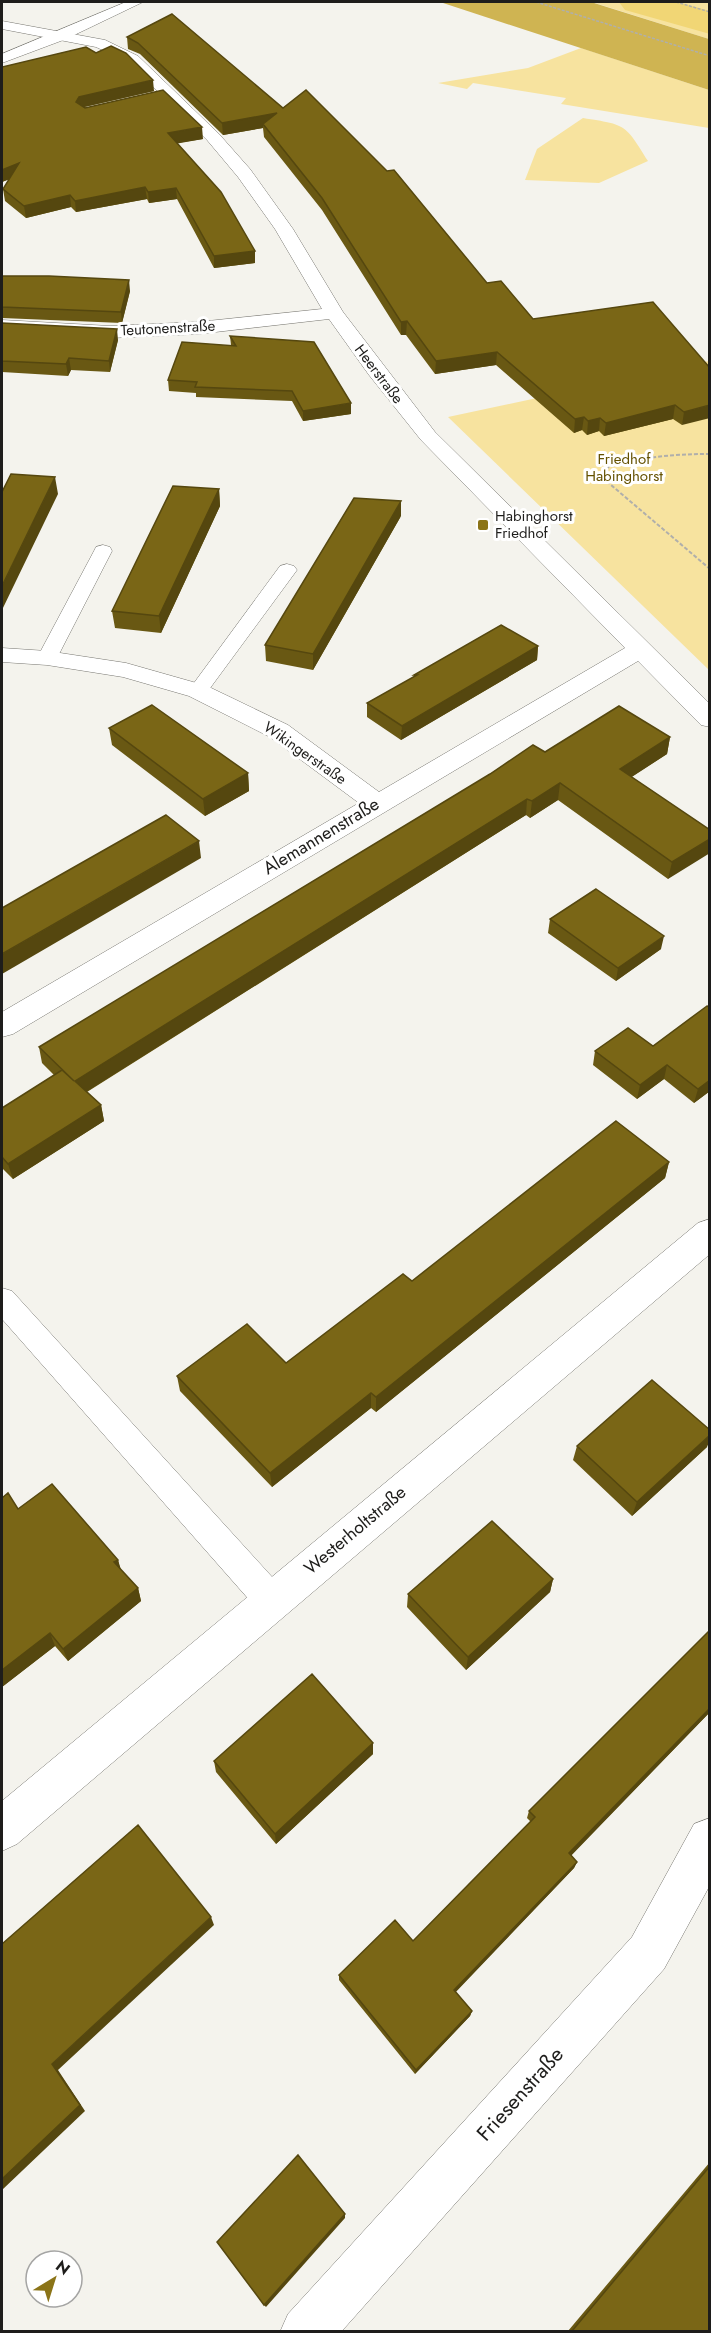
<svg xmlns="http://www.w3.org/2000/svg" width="711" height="2333" font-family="Jost,sans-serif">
<rect width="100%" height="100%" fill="#f4f3ed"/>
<path fill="#f7e39f" d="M592 2H709V39Z
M581 48 709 90V128L561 104 566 98 473 83 467 89 438 83 528 68Z
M583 118C627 125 625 124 648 161L599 183 525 180 537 149Z
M709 361V670L448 417Z"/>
<path fill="#cfb452" d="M440 2H591L709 39V90Z"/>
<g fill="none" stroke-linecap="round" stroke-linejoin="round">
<path fill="#f1d675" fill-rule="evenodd" d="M619 2H677L710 11V34L625 10Z"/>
<defs>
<path id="lane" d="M103 545 110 547 112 551 57 658 54 662H40L37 658 94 551 96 547Z
M287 564 294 566 297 570 205 695 198 697 191 695 188 691 191 687 280 566Z
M2 1288 12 1291 283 1589 287 1600 283 1611 271 1616 259 1611 2 1319Z"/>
<path id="street" d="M2 21 105 40 138 56 219 134 250 169 293 229 343 312 435 432 710 704V727L701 725 638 661 13 1034 2 1037V1012L359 803 270 737 189 696 123 677 47 665 2 662V648L47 651 126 663 207 686 288 725 379 792 625 648 421 440 369 375 329 319 198 334 110 338 2 332V320L110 326 198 322 322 309 275 229 238 177 207 140 128 62 96 47 2 29Z
M710 1219V1254L17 1844 2 1851V1801L698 1223Z
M710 1818V1885L664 1969 341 2332H280L288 2314 632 1937 694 1824Z"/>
<path id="secondary" d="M126 2H143L66 39 2 63V54Z"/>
</defs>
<use href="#lane" stroke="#787771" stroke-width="1"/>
<use href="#street" stroke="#787771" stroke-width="1"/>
<use href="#secondary" stroke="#787771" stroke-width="1"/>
<path stroke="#b0afab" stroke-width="1.5" stroke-dasharray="3 1.5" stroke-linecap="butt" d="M536 2 710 56
M676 2 710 12"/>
<path stroke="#b0afab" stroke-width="2" stroke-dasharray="4 2" stroke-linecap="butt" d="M710 454C674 454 640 457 606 468L604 479 710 569"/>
<use href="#lane" fill="#fff" fill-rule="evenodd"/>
<use href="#street" fill="#fff" fill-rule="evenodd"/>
<use href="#secondary" fill="#fff" fill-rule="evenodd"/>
</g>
<path fill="#695813" d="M172 14 487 283 533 319 710 368 682 425 673 419 604 436 599 431 587 435 582 430 574 433 496 365 435 374 406 335H401L322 210 264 137 263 128 223 135 140 54 128 49 127 37Z
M2 67 154 91 84 107 203 139 177 143 255 263 214 268 177 199 149 203 147 199 76 212 71 207 26 218 5 201 3 189 9 179 2 182Z
M2 276 130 291 122 323 2 318Z
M2 323 118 340 110 372 71 370 68 376 2 372Z
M230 336 351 414 303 421 292 401 196 397V393L169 391 168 380 231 345Z
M219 489 220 506 161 633 115 628 112 611Z
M401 516 313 670 266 661 265 645Z
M538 646 537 660 401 740 367 717V703L414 677V675Z
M109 728 248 773 249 791 205 816 112 745Z
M670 737 667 754 631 777 710 830 668 879 558 800 530 818 526 815 87 1092 101 1105 104 1121 13 1179 2 1168V1108L54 1075 42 1063 39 1047 545 752Z
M550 919 661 949 616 981 548 933Z
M710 1007V1091L694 1103 664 1079 637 1099 593 1065 595 1051 653 1046Z
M669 1162 665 1178 376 1412 371 1408 272 1487 180 1391 177 1376 286 1363 412 1281Z
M577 1446 707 1447 632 1516 573 1460Z
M2 1498 18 1509 118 1560 120 1569 138 1588 141 1601 68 1661 55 1646 2 1687Z
M553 1579 550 1592 466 1670 407 1607 408 1594Z
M710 1630V1712L571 1855 577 1862 574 1868 455 1992 472 2011 470 2016 415 2074 339 1980V1975L413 1941 531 1822 527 1818 529 1811Z
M373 1743V1754L276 1844 216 1772 214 1761Z
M710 2162V2331H568Z"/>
<path fill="#55470f" d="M153 80 154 91 80 108 76 102 79 97Z
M277 113 263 124V128L223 135 222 123Z
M202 127 203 139 169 145 168 133Z
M19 163 21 175 2 182V170Z
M145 187 147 199 76 212 75 201Z
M176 188 177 199 149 203 148 192Z
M70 195 71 207 26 218 24 206Z
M255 251V263L214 268V256Z
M129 280 130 291 122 323 121 312Z
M407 321 406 335H401V322Z
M117 329 118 340 110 372 109 361Z
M497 352 496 365 435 374 436 361Z
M69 358 71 370 68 376 66 364Z
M351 403V414L303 421V411Z
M675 405 673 419 604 436 606 423Z
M710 405V418L682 425 684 412Z
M584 417 582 430 574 433 575 419Z
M600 418 599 431 587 435 588 421Z
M55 477 58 494 2 610V586Z
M219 489 220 506 161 633 159 616Z
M401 501V516L313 670V654Z
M538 646 537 660 401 740 402 726Z
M670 737 667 754 618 786 620 769Z
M248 773 249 791 205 816 203 799Z
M560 783 558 800 530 818 532 801Z
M527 799 526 815 78 1097 75 1081Z
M710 839V853L668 879 672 862Z
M199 841 201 858 2 974V954Z
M664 936 661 949 616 981 618 968Z
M667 1065 664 1079 637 1099 640 1085Z
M710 1080V1091L694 1103 698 1089Z
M101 1105 104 1121 13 1179 8 1164Z
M669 1162 665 1178 376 1412V1397Z
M371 1393V1408L272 1487 270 1473Z
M710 1435V1440L707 1447 632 1516 637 1502Z
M118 1560 122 1573 114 1562Z
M553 1579 550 1592 466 1670 468 1657Z
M138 1588 141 1601 68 1661 63 1649Z
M50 1633 55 1646 2 1687V1670Z
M710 1708V1712L567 1860 569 1853Z
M373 1743V1754L276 1844 275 1834Z
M577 1862 574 1868 453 1995 454 1990Z
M211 1917 214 1925 58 2070 85 2111 2 2190V2179L52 2064Z
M472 2011 470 2016 415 2074 416 2070Z
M345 2214V2218L266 2307 264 2305Z"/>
<path fill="#7a6616" stroke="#55470f" stroke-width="1.5" d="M172 14 283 108 306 90 387 171 394 170 487 283 501 281 533 319 653 302 710 368V405L684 412 675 405 606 423 600 418 588 421 584 417 575 419 497 352 436 361 407 321 401 322 322 198 263 124 277 113 222 123 138 43 127 37Z
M111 46 126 53 153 80 79 97 76 102 85 108 163 90 202 127 168 133 221 192 255 251 214 256 176 188 148 192 145 187 75 201 70 195 24 206 3 189 19 163 2 170V67L86 47 96 53Z
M2 276H49L129 280 121 312 2 307Z
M2 323 117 329 109 361 69 358 66 364 2 361Z
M230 336 314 342 351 403 303 411 292 391 195 387 197 382 168 380 182 342 236 346Z
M11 474 55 477 2 586V492Z
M173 486 219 489 159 616 112 611Z
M354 498 401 501 313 654 265 645Z
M501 625 538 646 402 726 367 703 417 675H414Z
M152 705 248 773 203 799 109 728Z
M619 706 670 737 620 769 710 830V839L672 862 560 783 532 801 527 799 75 1081 101 1105 8 1164 2 1157V1108L62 1070 74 1081 39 1047 490 774 533 745 545 752Z
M166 815 199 841 2 954V908Z
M596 889 664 936 618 968 550 919Z
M707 1006 710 1007V1080L698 1089 667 1065 640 1085 595 1051 628 1028 653 1046Z
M616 1121 669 1162 376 1397 371 1393 270 1473 177 1376 247 1324 286 1363 403 1274 412 1281Z
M652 1380 710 1430V1435L637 1502 577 1446Z
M52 1484 118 1560 114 1562 138 1588 63 1649 50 1633 2 1670V1498L8 1493 18 1509Z
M492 1521 553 1579 468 1657 408 1594Z
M710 1630V1708L569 1853 577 1862 454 1990 472 2011 416 2070 339 1975 395 1920 413 1941 535 1817 529 1811Z
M312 1674 373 1743 275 1834 214 1761Z
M138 1825 211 1917 52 2064 80 2105 2 2179V1944Z
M298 2155 345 2214 264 2305 217 2242Z
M710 2166V2331H572Z"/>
<rect fill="#8b7418" stroke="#fff" stroke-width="2" x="477" y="519" width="12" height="12" rx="3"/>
<g text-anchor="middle" stroke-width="6" stroke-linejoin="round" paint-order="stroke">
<g font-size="15" fill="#1e1d1b" stroke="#fff">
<text transform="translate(168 328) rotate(-3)" y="5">Teutonenstraße</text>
<text transform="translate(379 374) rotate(53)" y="5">Heerstraße</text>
<text transform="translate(305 753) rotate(35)" y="5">Wikingerstraße</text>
</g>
<g font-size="15" fill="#645100" stroke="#fff">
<text x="624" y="464">Friedhof<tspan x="624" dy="17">Habinghorst</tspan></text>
</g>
<g font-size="15" fill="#1e1d1b" stroke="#fff" text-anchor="start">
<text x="495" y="521">Habinghorst<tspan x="495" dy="17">Friedhof</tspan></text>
</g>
<g font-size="18" fill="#1e1d1b" stroke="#fff">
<text transform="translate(321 836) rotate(-31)" y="6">Alemannenstraße</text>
<text transform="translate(355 1530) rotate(-40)" y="6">Westerholtstraße</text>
</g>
<g font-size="21" fill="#1e1d1b" stroke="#fff">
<text transform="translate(520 2094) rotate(-48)" y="7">Friesenstraße</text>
</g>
</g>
<rect width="711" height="2333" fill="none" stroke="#1e1d1b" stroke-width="6"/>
<g transform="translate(54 2279) rotate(38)"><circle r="28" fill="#ffffff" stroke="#a5a5a4" stroke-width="1.5"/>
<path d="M0-4.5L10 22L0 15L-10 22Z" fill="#8b7418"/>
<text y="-9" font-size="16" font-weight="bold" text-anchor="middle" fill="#1e1d1b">N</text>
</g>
</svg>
